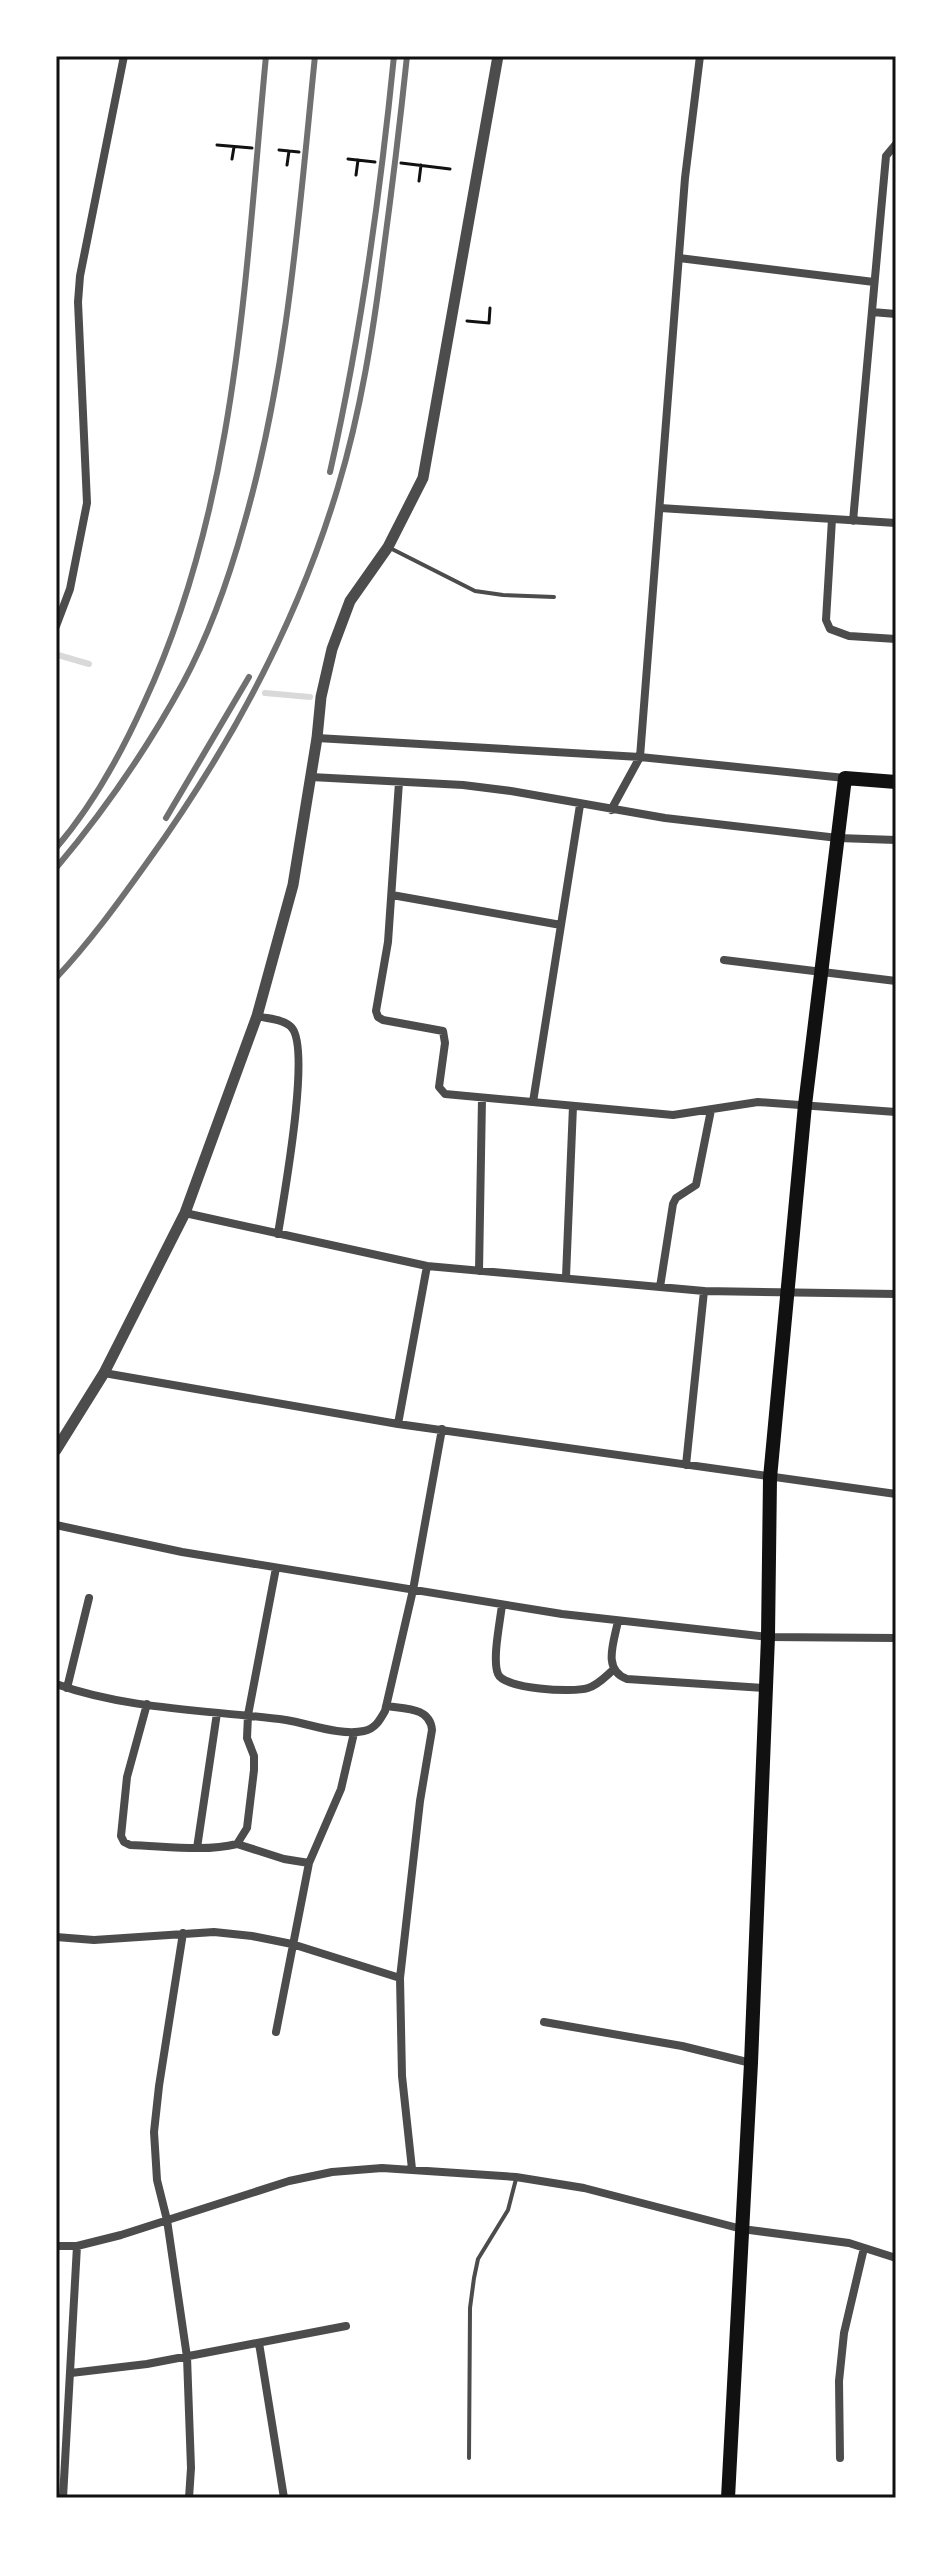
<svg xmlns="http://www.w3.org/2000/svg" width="952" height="2554" font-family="Cabin,sans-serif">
<rect width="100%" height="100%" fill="#fff"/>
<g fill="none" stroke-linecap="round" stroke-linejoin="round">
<path stroke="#d9d9d9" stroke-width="6" d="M58 655 89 664
M265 693 310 697"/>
<path stroke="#111" stroke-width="3" d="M217 145 252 148
M279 150 299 152
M232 159 234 147
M348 159 375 162
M401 163 450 169
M287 165 289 151
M356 175 358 160
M419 181 421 165
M467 321 489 323 490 308"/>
<path stroke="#4c4c4c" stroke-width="4" d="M390 548 475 591 503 595 554 597
M469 2458 470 2308 474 2278 478 2259 508 2210 516 2179"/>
<path stroke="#4c4c4c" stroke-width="8" d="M700 56 685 178 640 757 845 778
M679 258 874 282
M872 312 896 314
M660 508 896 523
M832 519 826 620 830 629 849 636 896 639
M853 521 886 156 896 144
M56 626 70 589 87 503 78 302 80 276 124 56
M317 738 640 757 611 810
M311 777 463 785 511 791 665 818 838 838 896 840
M399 782 388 942 376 1011 378 1017 383 1020 443 1031 445 1043 439 1087 445 1094 673 1115 758 1102 896 1112
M392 895 561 925
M724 960 896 981
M257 1016C268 1019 285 1019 292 1028 311 1051 283 1201 278 1234
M533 1102 580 805
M185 1213 427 1266 704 1291 896 1294
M479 1271 482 1098
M566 1277 573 1106
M660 1287 673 1204 676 1198 696 1185 711 1110
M104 1373 398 1424 896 1494
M398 1424 427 1266
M686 1465 704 1291
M56 1525 182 1552 562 1614 768 1637 896 1638
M502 1605C500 1622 492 1660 498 1674 504 1689 573 1693 588 1688 598 1685 605 1677 613 1670
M618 1621C614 1642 602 1670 627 1679L765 1688
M56 1684C129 1710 210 1710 286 1720 310 1724 340 1736 364 1731 375 1729 380 1720 385 1711L413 1590 442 1429
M67 1688 89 1598
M147 1704 127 1777 121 1836 124 1842 130 1845C165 1846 204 1852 237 1844L247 1828 254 1770V1756L247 1738 248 1715 276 1568
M386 1706C405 1709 430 1707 432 1730L420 1801 400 1978 402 2076 412 2169
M237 1844 284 1859 309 1863
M197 1848 217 1713
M183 1933 159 2086 154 2132 157 2180 167 2220 187 2357 191 2468 189 2498
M56 1937 94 1940 214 1932 252 1936 292 1944 400 1978
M544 2022 682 2046 751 2063
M276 2032 309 1863 341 1789 354 1733
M56 2246H77L121 2235 289 2181 332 2172 382 2168 516 2177 584 2188 742 2229 849 2243 896 2258
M259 2343 284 2498
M71 2373 147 2364 346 2326
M840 2458 839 2381 844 2333 864 2248
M63 2498 77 2246"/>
<path stroke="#4c4c4c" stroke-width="11" d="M56 1450 104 1373 185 1213 257 1016 293 885 317 738 321 697 332 649 350 601 388 547 423 478 498 56"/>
<path stroke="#111" stroke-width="14" d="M728 2498 751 2063 768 1637 770 1478 805 1105 845 778 896 782"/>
<path stroke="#707070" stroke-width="6" d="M330 472C361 335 380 196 394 56
M166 818 249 677
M56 848C93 805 121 754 144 703 238 501 245 274 266 56
M56 868C105 810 147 749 183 683 210 633 229 578 244 524 288 371 299 213 315 56
M56 978C89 943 118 903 146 864 229 749 297 624 338 487 361 411 373 333 383 255 392 189 400 123 407 56"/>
</g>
<rect width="952" height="2554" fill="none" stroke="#ffffff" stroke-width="116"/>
<rect x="58" y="58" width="836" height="2438" fill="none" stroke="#111" stroke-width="3"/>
</svg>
